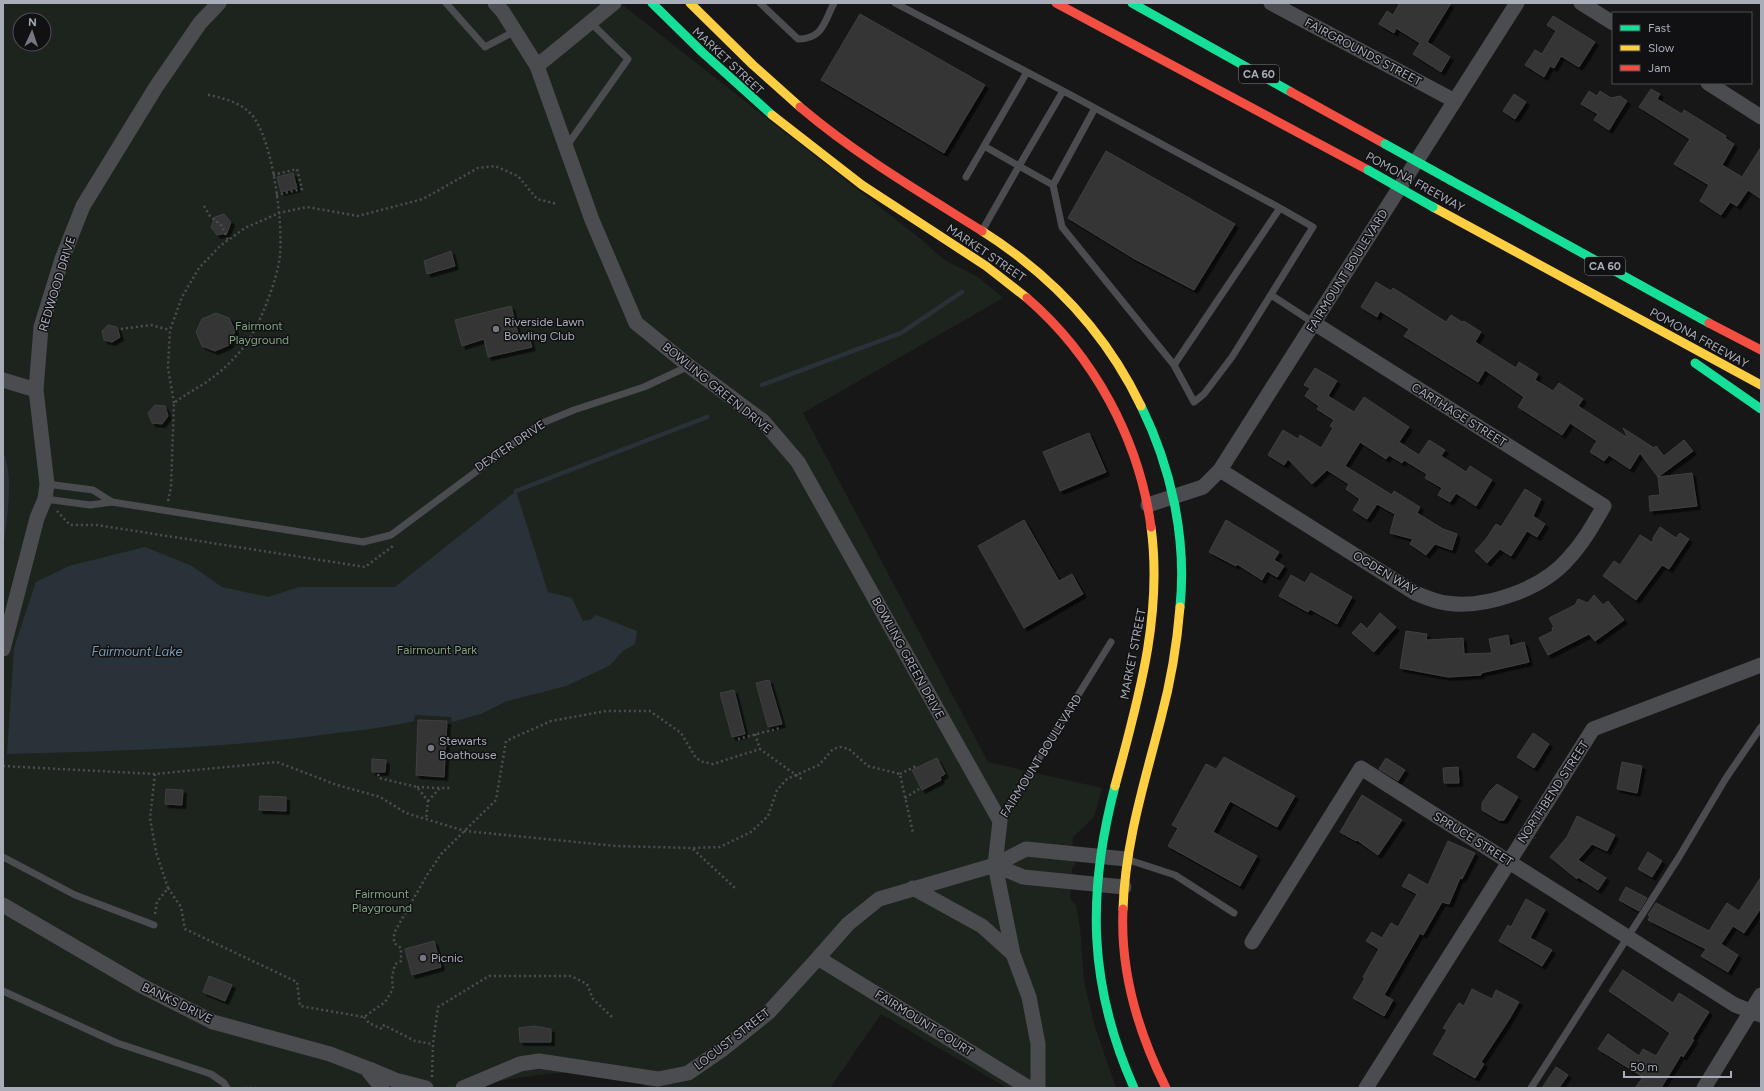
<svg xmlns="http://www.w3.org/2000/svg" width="1764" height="1091" font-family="Figtree,sans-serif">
<defs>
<filter id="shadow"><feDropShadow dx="3.5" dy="3.5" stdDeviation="0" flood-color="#0009"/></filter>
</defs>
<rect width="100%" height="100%" fill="#171717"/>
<path fill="#1d241e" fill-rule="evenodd" d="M3 3H620L922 240 943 259 978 277 1003 298 803 413 988 762 1102 788 1094 817 1073 837 1072 859 1076 864 1072 869 1070 899 1076 905 1080 928 1084 981 1094 1024 1116 1088H1007L881 1014 830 1088H650C643 1085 635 1080 627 1078 574 1064 520 1079 466 1086L464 1088H3ZM20 20H44V44H20Z"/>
<path fill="#2a3239" d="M3 451C15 481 6 519 3 551Z
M516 491 548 592 572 598 583 621 590 620 596 615 637 631 635 644 623 651 609 666 566 686 507 701 481 714 452 722 451 717 415 715 414 721C384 728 352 731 321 735 217 749 112 751 7 754L14 648 36 582 69 566 145 547 192 566 222 587 268 597 299 587H395Z"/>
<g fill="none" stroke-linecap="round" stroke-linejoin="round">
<path stroke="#2a3239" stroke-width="4.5" d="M762 385 901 333 962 292
M516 491 707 417"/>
</g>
<path fill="#353536" stroke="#3f4043" filter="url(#shadow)" d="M1400 3H1451L1427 42 1450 57 1441 72 1413 54 1420 43 1396 28 1394 33 1379 24 1387 11 1393 15Z
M860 14 985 85 944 153 821 80Z
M1553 16 1595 42 1579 67 1561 56 1554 68 1550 66 1544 77 1525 65 1535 50 1542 54 1556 31 1547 25Z
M1651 89 1660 94 1657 99 1682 114 1684 110 1726 136 1725 138 1734 144 1722 165 1742 177 1761 147V199L1748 190 1737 206 1730 202 1721 215 1700 201 1709 185 1674 164 1690 139 1639 107Z
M1589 91 1597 96 1600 91 1611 98 1620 96 1627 101 1609 130 1594 120 1598 114 1581 104Z
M1514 94 1526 102 1515 119 1503 111Z
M1106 151 1235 224 1194 290 1133 258 1068 218Z
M293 173 297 188 281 192 277 177Z
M224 214 231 222 227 233 217 235 211 227 215 217Z
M451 251 455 266 427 274 424 261Z
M1376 282 1391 291 1393 288 1446 322 1451 315 1462 322 1464 321 1481 332 1475 342 1516 368 1519 362 1538 374 1535 380 1553 391 1559 383 1583 399 1578 406 1628 438 1623 428 1654 448 1656 446 1664 456 1684 440 1693 451 1658 477 1692 473 1697 506 1650 511 1649 496 1660 495 1658 477 1640 453 1630 469 1609 455 1604 461 1590 452 1597 441 1570 423 1562 435 1518 407 1524 397 1485 370 1478 382 1404 336 1409 329 1380 311 1377 317 1361 307Z
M511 306 519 338 528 335 532 347 488 357 484 339 462 346 455 320Z
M216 313 229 318 235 331 229 345 215 351 202 346 196 332 202 319Z
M108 325 117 327 120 337 112 342 104 340 102 331Z
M1315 368 1337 381 1328 396 1354 412 1364 397 1409 427 1399 442 1419 455 1429 440 1445 450 1441 456 1466 472 1470 466 1492 480 1476 506 1456 493 1450 502 1438 495 1442 488 1425 478 1427 474 1404 460 1402 463 1389 455 1386 459 1360 442 1345 466 1392 495 1394 491 1420 507 1417 513 1443 529 1457 534 1452 550 1435 544 1426 555 1410 544 1413 539 1390 533 1395 514 1377 504 1367 519 1353 510 1360 499 1346 489 1349 484 1327 470 1312 484 1288 459 1284 465 1268 455 1283 430 1298 439 1300 435 1321 448 1333 428 1330 426 1334 420 1317 409 1319 406 1305 396 1310 388 1304 385Z
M155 405 165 406 168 416 162 424 152 423 148 413Z
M1089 433 1106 472 1060 491 1043 452Z
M1525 489 1541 499 1533 516 1545 524 1537 537 1527 531 1511 556 1500 549 1487 563 1475 551 1486 539 1496 524 1501 527Z
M1024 520 1059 581 1072 574 1083 594 1024 628 978 546Z
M1226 520 1279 552 1274 560 1284 566 1277 577 1267 571 1262 580 1237 564 1236 566 1209 552Z
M1660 527 1676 538 1680 533 1689 539 1669 569 1662 565 1636 600 1603 576 1614 561 1620 565 1640 535 1653 543V538Z
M1311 573 1352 597 1337 624 1310 609 1308 612 1279 596 1291 575 1305 583Z
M1594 595 1603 605 1608 601 1624 620 1595 641 1589 634 1548 655 1539 638 1553 631 1552 628 1554 627 1549 618 1575 605 1578 599 1588 603Z
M1380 613 1396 627 1374 652 1352 633 1361 623 1367 629Z
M1406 631 1427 634 1426 640 1463 638 1464 654 1492 653 1489 639 1508 635 1510 646 1524 642 1529 662 1481 673V675L1448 677 1400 668Z
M769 680 782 724 768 727 756 683Z
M734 690 745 734 732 737 720 693Z
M418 720 447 721 444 777 416 775Z
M1533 733 1549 744 1534 768 1517 757Z
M1224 757 1295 796 1277 827 1230 801 1213 832 1257 856 1240 886 1168 846 1178 828 1172 825 1206 764 1216 769Z
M937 758 945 774 940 777 941 780 922 790 912 770Z
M1386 758 1405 770 1398 781 1379 769Z
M372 759 386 760 385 772H372Z
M1622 762 1642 766 1637 793 1617 789Z
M1458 767 1459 783H1444L1443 768Z
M1497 784 1518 797 1504 820H1499L1482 810V803L1490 791Z
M166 789 183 790 182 805 165 804Z
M1362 795 1402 820 1378 855 1357 840 1356 841 1340 832Z
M260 796 286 797V811L259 810Z
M1577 816 1615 835 1607 851 1592 844 1578 860 1606 878 1598 890 1578 877 1577 879 1550 857 1567 837Z
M1448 841 1475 853 1462 879 1460 878 1449 904 1442 902 1423 935 1420 933 1384 995 1393 1000 1384 1016 1353 998 1365 978 1363 977 1379 949 1366 941 1372 932 1382 938 1391 923 1398 927 1417 894 1402 886 1409 874 1428 885Z
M1648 852 1662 861 1652 877 1638 869Z
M1761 877V908L1744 933 1733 926 1721 944 1738 955 1728 972 1701 956 1706 949 1648 920 1650 916 1648 915 1656 903 1709 931 1727 903 1739 911Z
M1626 887 1647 898 1639 911 1619 900Z
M1526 899 1545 910 1530 938 1552 950 1542 966 1499 941 1508 925 1511 927Z
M434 941 441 967 412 975 405 949Z
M1623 970 1673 1003 1679 993 1709 1012 1692 1039 1694 1040 1683 1057 1681 1055 1661 1088H1635L1643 1077 1598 1049 1608 1034 1639 1056 1643 1049 1656 1056 1670 1033 1609 991Z
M209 976 232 985 225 1001 203 992Z
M1472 989 1492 999 1496 990 1519 1002 1510 1018 1481 1062 1484 1064 1475 1078 1433 1054 1447 1030 1443 1028 1459 1003 1464 1006Z
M534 1026 551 1029V1042H520L519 1028Z
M1556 1067 1568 1075 1559 1088H1542Z"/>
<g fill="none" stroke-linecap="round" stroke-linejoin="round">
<path stroke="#4d4e52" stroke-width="2.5" stroke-dasharray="2 3" stroke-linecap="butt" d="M273 175 297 169 302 189 276 195
M204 206 210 216 222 226 228 240
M121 329 151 325 170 330
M174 403 168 368 170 330 182 297 199 268 220 246 245 228 279 213 307 207 358 216 423 199 478 168 495 166 518 176 537 199 557 204
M168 501 171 487 174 403C187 393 200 387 212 378 223 370 235 358 243 348 258 330 278 279 280 255 283 223 273 138 251 114 239 101 221 98 205 94
M57 511 70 525H97L365 567 393 546
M755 734 760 749 803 780
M738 739 780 728
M3 766 155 774 277 762 337 785 380 797 406 813 465 831 615 846 693 848 720 847 751 832 768 816 777 790 787 779 819 765 833 749 840 747 849 749 868 766 900 774 913 833
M155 774 150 818 156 852 168 888
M378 774 379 778 417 787 428 801 426 819
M900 774 916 766
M417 787 440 788
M905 798 919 789
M428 801 440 788H452
M693 849 735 888
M155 914 157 902 168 888 181 907 185 929 297 982 300 1006 364 1017 385 1002 393 989 392 977 395 964 401 961V948L394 943V933L427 875 442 853 496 800 506 741 551 721 606 711H650L681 733 696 758 703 762 713 764 760 749
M364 1017 369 1023 382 1029 384 1025 415 1041 433 1044
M432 1077 433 1044 438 1007 489 976H571L587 984 593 999 613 1018
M245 1088H256"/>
<path stroke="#4b4c50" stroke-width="7" d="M446 3 485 47 515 31
M760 3 798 39C823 39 824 22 834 3
M895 3 1069 94 1280 208 1174 365 1062 227 1053 185 1019 166 983 229
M984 146 1019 166 1063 91
M566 147 628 59 590 22
M966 177 1027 72
M1053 185 1095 108
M1271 295 1314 323
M1174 365 1194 402 1204 394 1232 357 1313 227 1280 208
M47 484 93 490 112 502 363 542 391 535 540 424 574 410 644 387 689 366
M45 499 90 505 112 502
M1000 821 1111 642
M3 857 75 895 154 925
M1129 860 1175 875 1234 913
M3 991 117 1043 211 1074 224 1083 227 1088
M1531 1088 1679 857 1726 778 1761 727"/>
<path stroke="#4b4c50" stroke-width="15" d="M495 3 503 12 537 66 592 220 636 323 689 366 763 421 798 462 1000 821 995 865 1013 954 1029 997 1038 1044V1088
M1271 3 1455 101
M1581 3 1613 23
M537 66 614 3
M1708 83 1761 117
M3 380 36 390
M1220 470 1415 593C1425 597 1436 602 1446 603 1486 609 1542 589 1568 559 1583 543 1593 525 1604 506L1314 323
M1148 505 1203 487 1220 470 1517 3
M3 649 37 518 45 499 47 484 36 390 41 327 62 259 83 206 156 87 200 23 219 3
M995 865 1023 877 1124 887
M913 888 982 926 1013 954
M3 905 140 985 213 1022 330 1054 366 1068 382 1088
M1252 942 1361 768 1735 1005 1761 1015
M818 958 1029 1088
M369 1069 395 1080 426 1088
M463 1088 520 1064 539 1061 658 1079 688 1073 723 1049 769 1012 818 958 848 924 879 899 995 865 1026 849 1126 859
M1366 1088 1593 729 1761 665
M1704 1088 1761 995"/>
<path stroke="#16e098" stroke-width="9" d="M652 3 702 52 772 115
M1132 3 1291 92
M1450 180 1709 323
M1695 363 1761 409
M1141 406C1171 467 1187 538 1180 607
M1115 786C1087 893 1088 985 1134 1088"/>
<path stroke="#ffcf43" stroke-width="9" d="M690 3 753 65 800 107
M772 115 862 185 986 266 1027 298
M1433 207 1761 385
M982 231C1050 274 1106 333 1141 406
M1115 786C1138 700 1163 616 1151 527
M1123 909C1125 843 1145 781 1161 718 1171 681 1177 644 1180 607"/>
<path stroke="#f24e42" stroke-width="9" d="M1056 3 1368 170
M1291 92 1385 144
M800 107C858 156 918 191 982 231
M1027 298C1094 356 1139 439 1151 527
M1709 323 1761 350
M1123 909C1120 972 1138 1032 1166 1088"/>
<path stroke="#16e098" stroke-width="9" d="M1385 144 1450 180
M1368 170 1433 207"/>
</g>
<g fill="#757880" stroke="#111113" stroke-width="1.5">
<circle cx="496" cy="329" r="4"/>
<circle cx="431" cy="748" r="4"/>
<circle cx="423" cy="958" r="4"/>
</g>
<g text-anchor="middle" stroke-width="3" stroke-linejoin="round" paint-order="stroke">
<g fill="#111113" stroke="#7b7e86" stroke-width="1">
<rect x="1239" y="65" width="40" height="18" rx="3"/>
<rect x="1585" y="257" width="40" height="18" rx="3"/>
</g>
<g font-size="11" font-weight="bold" fill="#a8adb8">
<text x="1259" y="78">CA 60</text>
<text x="1605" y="270">CA 60</text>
</g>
<g font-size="12" fill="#a8adb8" stroke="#111113">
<text transform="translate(1363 52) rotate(28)" y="4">FAIRGROUNDS STREET</text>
<text transform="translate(728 61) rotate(43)" y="4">MARKET STREET</text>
<text transform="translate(1415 182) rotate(29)" y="4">POMONA FREEWAY</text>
<text transform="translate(986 253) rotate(34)" y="4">MARKET STREET</text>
<text transform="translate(1347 271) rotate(-58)" y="4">FAIRMOUNT BOULEVARD</text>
<text transform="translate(57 284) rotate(-73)" y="4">REDWOOD DRIVE</text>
<text transform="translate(1699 338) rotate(29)" y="4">POMONA FREEWAY</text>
<text transform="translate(717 388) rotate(39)" y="4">BOWLING GREEN DRIVE</text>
<text transform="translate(1459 415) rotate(32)" y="4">CARTHAGE STREET</text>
<text transform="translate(510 446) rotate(-34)" y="4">DEXTER DRIVE</text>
<text transform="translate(1385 573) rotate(31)" y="4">OGDEN WAY</text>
<text transform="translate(1133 654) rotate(-79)" y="4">MARKET STREET</text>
<text transform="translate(908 658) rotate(61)" y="4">BOWLING GREEN DRIVE</text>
<text transform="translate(1041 756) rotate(-58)" y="4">FAIRMOUNT BOULEVARD</text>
<text transform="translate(1553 792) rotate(-57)" y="4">NORTHBEND STREET</text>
<text transform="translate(1473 839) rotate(32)" y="4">SPRUCE STREET</text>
<text transform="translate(177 1003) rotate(26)" y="4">BANKS DRIVE</text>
<text transform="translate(924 1023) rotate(32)" y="4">FAIRMOUNT COURT</text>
<text transform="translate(732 1039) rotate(-38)" y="4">LOCUST STREET</text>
</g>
<g font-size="12" fill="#a8adb8" stroke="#111113" text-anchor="start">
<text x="504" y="326">Riverside Lawn<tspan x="504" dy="14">Bowling Club</tspan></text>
<text x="439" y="745">Stewarts<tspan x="439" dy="14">Boathouse</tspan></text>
<text x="431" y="962">Picnic</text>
</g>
<g font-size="12" fill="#7fa381" stroke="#111113">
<text x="259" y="330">Fairmont<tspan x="259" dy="14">Playground</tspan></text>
<text x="437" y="654">Fairmount Park</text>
<text x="382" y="898">Fairmount<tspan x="382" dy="14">Playground</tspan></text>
</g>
<g font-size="13" font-style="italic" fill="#7f9bb3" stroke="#111113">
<text x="137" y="656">Fairmount Lake</text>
</g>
</g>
<rect width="1764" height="1091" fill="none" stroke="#a8adb8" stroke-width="8"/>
<rect x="1612" y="12" width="140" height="72" fill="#111113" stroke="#4d4f55"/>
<rect x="1620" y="25" width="20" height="6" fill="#16e098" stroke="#4d4f55"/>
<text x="1648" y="32" font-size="12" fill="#a8adb8">Fast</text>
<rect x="1620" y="45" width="20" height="6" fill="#ffcf43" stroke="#4d4f55"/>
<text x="1648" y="52" font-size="12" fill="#a8adb8">Slow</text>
<rect x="1620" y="65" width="20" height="6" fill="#f24e42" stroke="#4d4f55"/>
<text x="1648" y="72" font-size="12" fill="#a8adb8">Jam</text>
<g transform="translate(32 32) rotate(3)"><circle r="19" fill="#111113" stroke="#4d4f55"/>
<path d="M0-3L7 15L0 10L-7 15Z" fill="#757880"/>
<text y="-6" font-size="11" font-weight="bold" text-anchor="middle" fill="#a8adb8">N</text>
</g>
<path d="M1624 1071v6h107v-6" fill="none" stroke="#a8adb8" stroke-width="2"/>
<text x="1630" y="1071" font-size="12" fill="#a8adb8" stroke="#111113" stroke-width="3" paint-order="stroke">50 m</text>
</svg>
